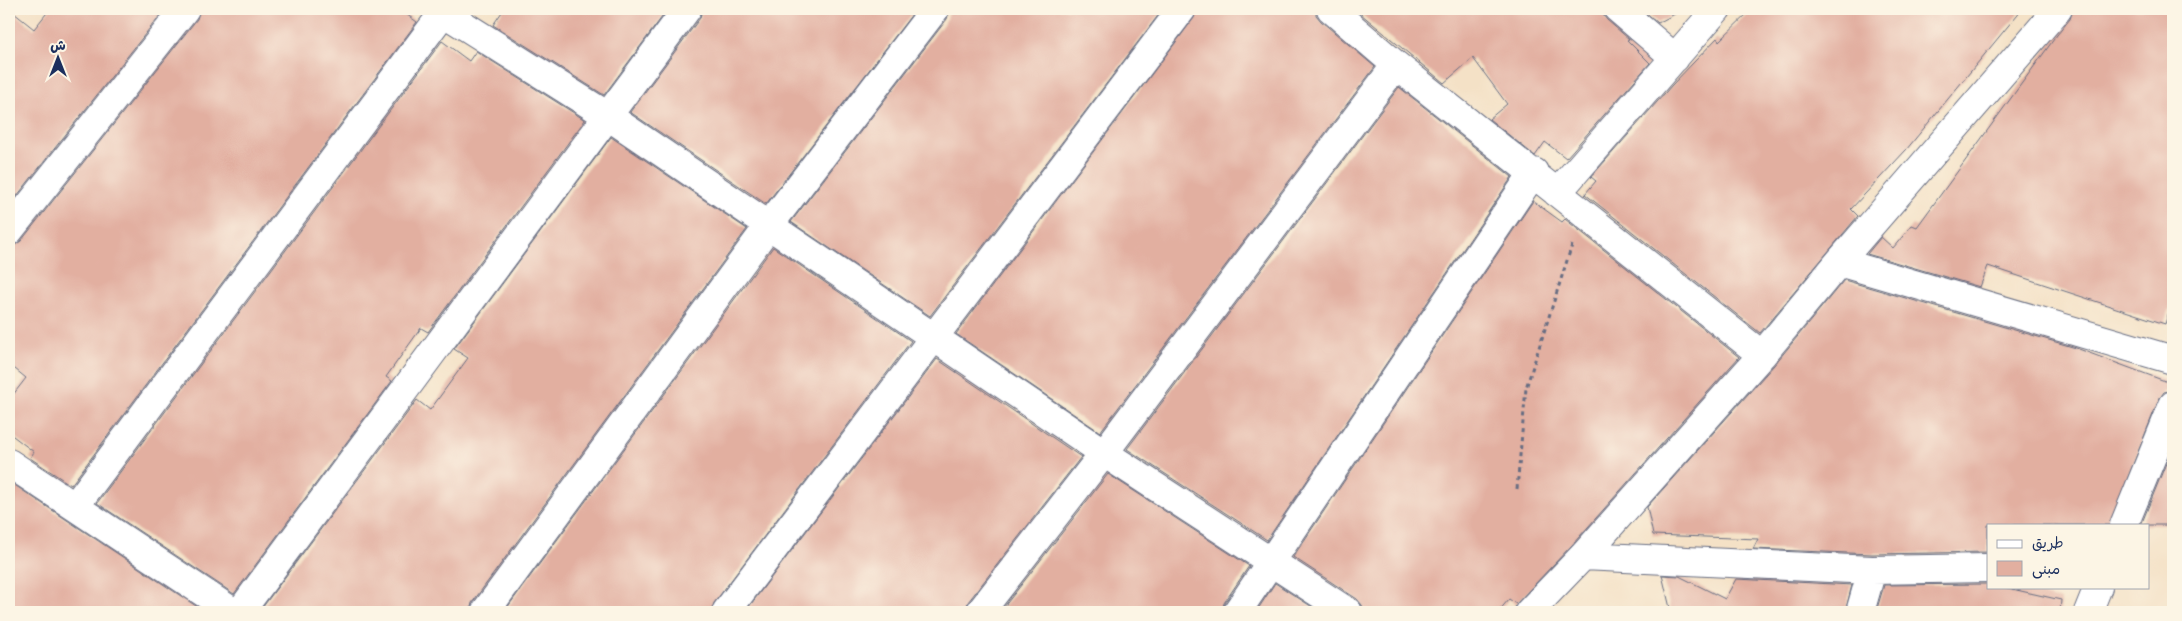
<svg xmlns="http://www.w3.org/2000/svg" width="2182" height="621" font-family="'Shantell Sans','Playpen Sans Arabic',sans-serif">
<rect width="100%" height="100%" fill="#fcf5e5"/>
<filter id="ink" filterUnits="userSpaceOnUse"><feTurbulence type="fractalNoise" baseFrequency=".02" numOctaves="2"/><feDisplacementMap in="SourceGraphic" scale="10" xChannelSelector="R" yChannelSelector="G"/><feConvolveMatrix kernelMatrix="1 2 1 2 8 2 1 2 1" color-interpolation-filters="sRGB"/></filter>
<filter id="wash" filterUnits="userSpaceOnUse"><feTurbulence type="fractalNoise" baseFrequency=".0096" numOctaves="4" result="noise"/><feDisplacementMap in="SourceGraphic" scale="20" xChannelSelector="R" yChannelSelector="G"/><feGaussianBlur stdDeviation="1.12" result="paint"/><feColorMatrix in="noise" values="0 0 0 0 0 0 0 0 0 0 0 0 0 0 0 0 0 1.4 0 .05"/><feComposite in="paint" operator="in"/></filter>
<g filter="url(#wash)">
<rect width="100%" height="100%" fill="#f4e1c6"/>
<g id="blocks">
<path fill="#e2afa0" d="M9 9 34 29 50 9H165L9 206Z
M200 9H399L417 22 71 485 30 458 34 452 9 433V400L26 378 9 364V246L15 245 21 241 197 19Z
M504 9H668L604 95 493 25Z
M702 9H916L766 204 630 112 700 18Z
M950 9H1163L930 316 791 222 947 19Z
M1197 9H1316V15L1321 21 1375 67 1100 432 956 334 1194 18Z
M1355 9H1603V15L1607 20 1629 39 1627 40 1650 63 1566 158 1545 142 1535 156 1489 119 1507 104 1473 58 1444 83Z
M1642 9H1684L1658 23Z
M1752 9H2022L1906 150 1851 209 1858 216 1760 333 1585 194 1596 181 1591 177 1672 85 1717 38 1719 41Z
M2073 9H2173V299L2165 324 1988 266 1980 287 1867 254 1881 237 1893 248 1912 225 1917 227 2057 35 2070 19Z
M442 41 469 61 476 51 585 120 428 332 421 328 386 377 392 381 234 594 97 503Z
M1399 87 1512 177 1267 540 1127 449Z
M611 137 747 229 472 603 470 612H259L417 400 430 410 468 358 454 349Z
M1533 201 1562 222 1565 219 1739 357 1572 545 1516 604 1509 599 1498 612H1364L1362 605 1357 599 1293 557Z
M773 247 911 341 714 603 711 612H504Z
M1844 280 2076 348 2173 384V390L2164 392 2159 399 2109 525H1988V552L1872 554 1753 549 1758 539 1653 535 1647 507 1774 365Z
M937 359 1081 457 968 602 965 612H745Z
M2173 446V525H2141Z
M1108 474 1249 566 1224 603 1222 612H1000Z
M13 484 205 612H9V490Z
M1662 575 1679 576 1725 599 1736 579 1852 585 1845 612H1671Z
M1275 583 1320 612H1256Z
M1988 584V587H2003L2061 600 2060 612H1876L1884 585Z"/>
</g>
</g>
<g filter="url(#ink)">
<use href="#blocks" fill-opacity="0" stroke="#676d82" stroke-width="1"/>
<g fill="none" stroke-linecap="round" stroke-linejoin="round">
<defs>
<path id="minor" d="M438 9 608 116 1104 453 1348 612
M1331 9 1396 65 1762 355
M1618 9 1675 58
M1557 193 1717 9
M9 231 185 9
M1839 262 2173 360
M9 463 233 612
M75 506 446 9
M2124 525 2173 405
M1583 556 1872 570 1988 568
M240 612 687 9
M485 612 770 224 935 9
M726 612 1182 9
M980 612 1104 453 1396 65
M1237 612 1534 172
M1529 612 1583 556 1762 355 1839 262 2058 9
M1860 612 1872 570
M2088 612 2098 587"/>
</defs>
<use href="#minor" stroke="#676d82" stroke-width="30"/>
<path stroke="#676d82" stroke-width="3" stroke-dasharray="4 4" stroke-linecap="butt" d="M1517 489 1526 388 1572 245"/>
<use href="#minor" stroke="#fff" stroke-width="28"/>
</g>
</g>
<rect width="2182" height="621" fill="none" stroke="#fcf5e5" stroke-width="30"/>
<rect x="1987" y="524" width="162" height="65" fill="#fcf5e5" stroke="#a2a6af"/>
<rect x="1997" y="540" width="25" height="8" fill="#ffffff" stroke="#a2a6af"/>
<text x="2032" y="548" font-size="15" fill="#1b2f5e">طريق</text>
<rect x="1997" y="561" width="25" height="15" fill="#e2afa0" stroke="#a2a6af"/>
<text x="2032" y="574" font-size="15" fill="#1b2f5e">مبنى</text>
<g transform="translate(58 58)" stroke="#fcf5e5" stroke-width="4" paint-order="stroke">
<path d="M0-4L9 19L0 12L-9 19Z" fill="#1b2f5e"/>
<text y="-8" font-size="14" font-weight="bold" text-anchor="middle" fill="#1b2f5e">ش</text>
</g>
</svg>
